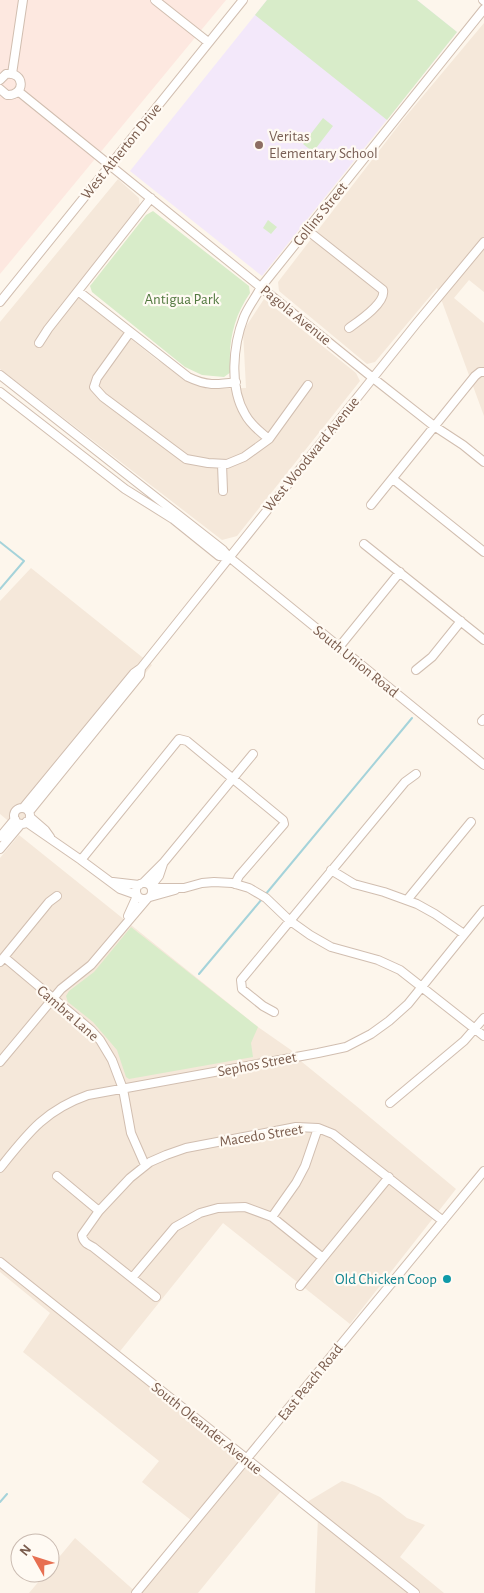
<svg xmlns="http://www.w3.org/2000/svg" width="484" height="1593" font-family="'Alegreya Sans',sans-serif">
<rect width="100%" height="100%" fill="#fdf6ec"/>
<path fill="#f5e8da" d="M484 23V292L469 280 454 298 484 323V416L437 288 375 362 367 364 279 291 278 282 402 121Z
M118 179 139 198 140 209 73 292 157 360 207 389 246 388 243 331 264 299 356 373 360 381 237 536 222 540 0 369V322Z
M31 568 152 665 18 829 0 814V601Z
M19 835 258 1027 291 1050 302 1062 360 1109 456 1189 350 1324 223 1223 117 1355 70 1321 281 1491 198 1593H141L196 1524 142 1482 159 1461 23 1352 50 1313 0 1272V858Z
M342 1481 354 1485 380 1497 407 1518 425 1525 400 1557 444 1593H315L318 1516 302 1505Z
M75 1538 137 1593H29L46 1573H50V1568Z"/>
<path fill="#fde8e0" d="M0 0H226L0 274Z"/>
<path fill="#f3e8fa" d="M267 0H417L457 32 262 276 130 171Z"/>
<path fill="#d8ecc9" d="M267 0H417L457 32 387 120 255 15Z
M323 118 333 126 313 152 303 144Z
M153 211 249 286 250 293C234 316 227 344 231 372L224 377 202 375 185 367 92 292 90 286 146 215Z
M268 220 277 227 271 234 263 228Z
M131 927 258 1027 251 1043 253 1057 129 1079 126 1077 117 1050 93 1022 68 1002 66 996 69 991 94 972Z"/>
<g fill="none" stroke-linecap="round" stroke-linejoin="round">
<path stroke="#a5d3da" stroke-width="2" d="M0 542 24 561 0 589
M265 895 412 718
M199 974 262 899
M0 1502 7 1494"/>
<defs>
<path id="minor" d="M155 0 208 42
M483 0 484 1
M12 74 23 0
M0 80 6 74C25 71 26 96 7 95L0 89
M18 91 373 378 434 426 463 445 484 462
M307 230 383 290C386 303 359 321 349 328
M78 291 188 377C207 386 216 385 236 382
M0 302 243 0
M130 332 97 378 94 387 103 397 186 459 208 463 227 464 244 457 269 439 308 385
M39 343 48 329 151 198
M0 375 223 550 229 557 484 765
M0 392 125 489 173 519 219 556 229 557
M269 439C260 432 250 424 245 414 229 387 233 345 244 317 248 307 256 297 261 287L484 9
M222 464 223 491
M393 479 484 552
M371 505 475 376 480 372H484
M364 544 484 640
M340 646 400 572
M416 670 432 657 461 621
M482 721 484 719
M23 808 134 673 141 668 416 324 484 242
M14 816a8 8 0 1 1 16 0a8 8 0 1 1-16 0Z
M29 812 140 675 141 668
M30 817 45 830 50 837
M26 822 81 860 120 889 137 895
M0 837 15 819
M0 849 21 824
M81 860 179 739 187 741 283 820 284 824 239 876 235 884
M331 870 354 884 384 892 417 904 435 914 464 934
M113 882 139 885
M136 891a8 8 0 1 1 16 0a8 8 0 1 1-16 0Z
M143 883 164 862 253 754
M151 886 159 876 163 864
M152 888H184L202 883 214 882 232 883 249 888 266 898 289 920 310 935 331 947 378 960 400 970 484 1036
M150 897 175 890
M407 900 471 822
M128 916 137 896
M4 957 91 1030 100 1040 112 1060 123 1089 131 1133 145 1165
M0 962 49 902 57 896
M274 1012 263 1006 242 989 241 980 405 782 416 774
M0 1062 61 989 91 965 147 899
M390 1103 464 1041 484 1018
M0 1168C28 1133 45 1110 88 1095L318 1053 346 1047 371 1034 389 1021 408 1004 484 910
M57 1176 99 1211
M272 1217 296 1183 305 1166 318 1128
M0 1262 415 1593
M132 1278 175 1227 200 1213 218 1208 245 1207 272 1217 323 1258
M300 1286 389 1177
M156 1297 93 1247C87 1244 83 1242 82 1235L99 1211 130 1178 150 1162 166 1155 186 1148 296 1127 318 1128 333 1134 443 1221
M136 1593 484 1171"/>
</defs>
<use href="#minor" stroke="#d1beb0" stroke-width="10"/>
<use href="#minor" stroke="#fff" stroke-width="8"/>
</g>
<circle fill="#8d6e63" stroke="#fffaf3" stroke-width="2" cx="259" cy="145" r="5"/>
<circle fill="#0f9aa8" stroke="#fffaf3" stroke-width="2" cx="447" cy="1279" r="5"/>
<g text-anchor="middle" stroke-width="4.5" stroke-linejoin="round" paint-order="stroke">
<g font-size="15" fill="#785e54" stroke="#fffaf3" text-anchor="start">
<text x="269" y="141">Veritas<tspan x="269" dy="17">Elementary School</tspan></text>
</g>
<g font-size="15" fill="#7a5c4d" stroke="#fffaf3">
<text transform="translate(121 151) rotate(-51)" y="5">West Atherton Drive</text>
<text transform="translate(320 214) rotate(-51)" y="5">Collins Street</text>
<text transform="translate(296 315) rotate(39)" y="5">Pagola Avenue</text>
<text transform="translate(311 454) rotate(-51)" y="5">West Woodward Avenue</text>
<text transform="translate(356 661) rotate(39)" y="5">South Union Road</text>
<text transform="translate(68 1013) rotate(41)" y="5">Cambra Lane</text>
<text transform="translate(257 1064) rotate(-11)" y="5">Sephos Street</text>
<text transform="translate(261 1135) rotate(-9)" y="5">Macedo Street</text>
<text transform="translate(310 1382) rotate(-51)" y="5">East Peach Road</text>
<text transform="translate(207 1428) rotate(39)" y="5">South Oleander Avenue</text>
</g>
<g font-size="15" fill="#537a41" stroke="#fffaf3">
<text x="182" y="304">Antigua Park</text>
</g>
<g font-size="15" fill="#0d838f" stroke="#fffaf3" text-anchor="end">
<text x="437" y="1284">Old Chicken Coop</text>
</g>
</g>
<g transform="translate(35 1558) rotate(309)"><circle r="24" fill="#fffaf3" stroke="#cabbb1"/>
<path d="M0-4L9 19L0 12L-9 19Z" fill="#e76f51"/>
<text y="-8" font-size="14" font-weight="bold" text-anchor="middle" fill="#7a5c4d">N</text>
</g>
</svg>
